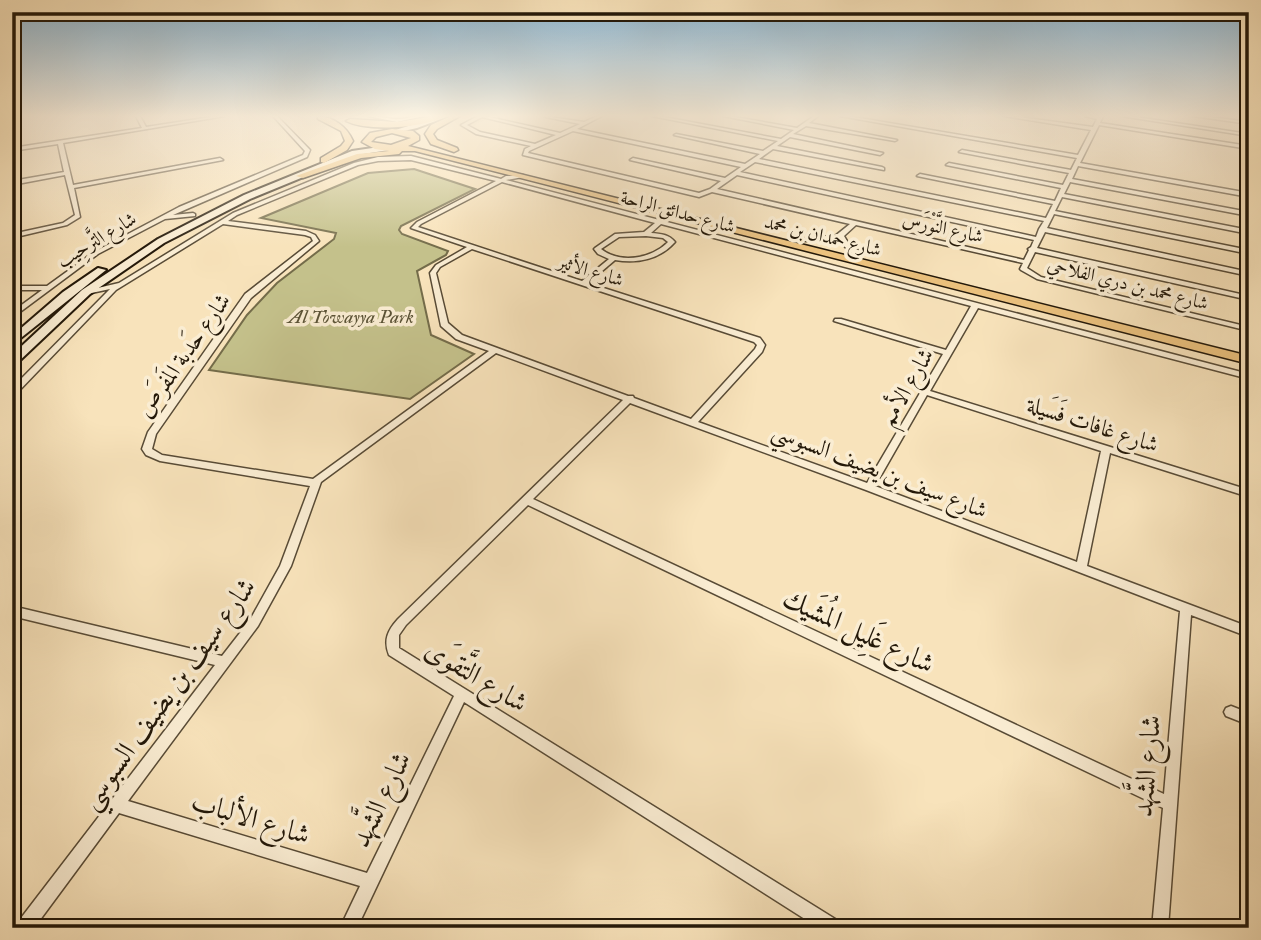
<svg xmlns="http://www.w3.org/2000/svg" width="1261" height="940" font-family="'IM FELL Double Pica',Amiri,serif">
<rect width="100%" height="100%" fill="#f8e3bb"/>
<filter id="stains"><feTurbulence type="fractalNoise" baseFrequency=".00286" numOctaves="4"/><feColorMatrix values="0 0 0 0 .2 0 0 0 0 .09 0 0 0 0 .02 0 0 0 .5 -.17"/></filter>
<radialGradient id="worn" r=".72"><stop offset=".6" stop-color="#630" stop-opacity="0"/><stop offset="1" stop-color="#630" stop-opacity=".3"/></radialGradient>
<path fill="#c4c18b" stroke="#746c4a" stroke-width="2" d="M414 169 475 189 401 226 399 230 402 234 448 251 446 255 417 271 431 335 474 354 410 399 209 370 247 315 277 283 334 239 336 233 261 218 368 173Z"/>
<g fill="none" stroke-linecap="round" stroke-linejoin="round">
<defs>
<path id="minor" d="M136 116H140L146 127 217 116H225L63 143 73 185 220 158 223 160 74 188 80 217 67 225 12 238V234L63 223 75 215 65 175 12 185V181L64 172 58 144 12 151V148L142 128Z
M273 116H277L310 150 307 157 173 215 193 213 195 214V216L165 219 98 254 12 318V312L42 290H12V286H47L94 252 179 207 303 155 305 151Z
M368 116C378 115 389 120 399 119 408 119 416 115 424 116L397 122Z
M478 116H485L560 133 580 124 546 117 544 116 584 122 597 116H602L577 129 745 164 760 154 674 135 676 134 763 151 778 141 652 116H659L781 139 794 130 723 116H730L797 128 814 116H818L809 123 897 140 895 141 806 126 793 134 883 153 880 155 790 137 777 146 882 167 884 168V170L773 149 759 159 1046 218 1053 204 917 176 920 174 1055 201 1061 188 946 165 949 163 1063 185 1069 173 959 152 962 150 1071 170 1077 158 840 116H848L1078 155 1091 130 1004 116H1013L1093 127 1097 119 1085 116H1103L1100 123 1249 146V149L1099 125 1080 163 1249 193V197L1078 166 1072 179 1249 212V216L1070 182 1064 194 1249 230V234L1062 197 1055 211 1249 250V254L1054 214 1047 228 1249 272V276L1045 232 1037 248 1249 296V300L1035 252 1027 268 1041 277 1249 327V331L1037 279 1021 270 1020 269 1023 263 856 225 844 236 850 246 862 252V254C852 255 844 248 840 239L805 241V239L807 238 835 236 850 224 712 192 699 197 523 155 525 149 531 146 476 134 461 125ZM482 117 556 135 535 144 480 132 467 125ZM573 131 741 167 725 178 633 158 630 160 721 181 710 189 699 193 528 153 529 151ZM755 162 1044 221 1039 229 1036 237 740 172ZM737 175 1034 240 1031 247 1028 249 1029 250 1024 260 717 189Z
M1121 116H1130L1249 134V136Z
M1193 116H1203L1249 122V124Z
M411 156 501 179 506 176 523 175V177L506 180 1249 374V379L978 308 930 391 1249 490V497L1110 453 1087 566 1249 627V637L1191 615 1168 928H1152L1163 808 528 505 406 625 399 635V648L840 922 842 928H819L464 702 357 928H340L360 886 119 813 34 928H16L18 922 215 665 12 616V606L222 656 250 620 280 566 310 486 160 461 146 455 142 449 148 432 245 294 313 241 311 237 305 235 223 224 116 290 15 395H12V388L110 289 87 294 83 292 85 291 119 283 233 213 354 163 378 157ZM411 160 496 181 417 222 411 228 467 247 436 265 430 273 441 326 456 339 489 351 313 479 162 455 152 449 156 434 251 298 319 241 315 235 306 231 228 221 237 215 358 165 378 161ZM502 182 655 223 644 232 615 234 595 248 594 249 598 254 609 259 582 281 418 227 421 224ZM661 224 971 306 946 350 841 319H835L834 321 943 354 867 483 698 422 762 352 765 345 760 338 588 283 615 260C638 264 660 259 675 242 668 234 662 234 651 233ZM646 236 663 238 668 242C651 259 620 264 601 249L619 237ZM472 249 754 342 757 345 755 349 691 419 634 398 633 396H628L462 335 448 323 436 273 440 267ZM496 353 623 400 398 619C388 630 383 640 389 655L454 696 367 873 128 801 258 626 291 566 321 482ZM927 395 1101 451 1077 562 875 486ZM630 403 866 490 1180 611 1164 794 533 499Z
M1231 706 1249 713V725L1226 716 1224 712 1226 708Z"/>
<path id="secondary" d="M441 116H449L417 128 395 133 392 131Z
M386 146 390 148 389 150 357 155 250 199 164 243 90 294 16 364 12 365V355L82 290 158 239 244 195 352 151Z
M98 268 106 270 12 345V336L63 292Z"/>
<path id="primary" d="M318 116C334 117 347 127 353 141L347 150 324 163 321 162V158L341 146 345 141 341 131 318 119Z
M435 116H446C424 128 368 132 346 121L350 119 397 122Z
M451 116H460L437 129 433 134 437 140 457 148 458 150 454 152 431 144 425 134 431 125Z
M392 129 413 131 419 136V140L408 146 1249 356V364L415 151H402L399 154 361 158 303 178 296 176 357 154 389 151 375 149 362 142 370 133ZM392 133 411 138 391 145 371 142 376 137Z"/>
</defs>
<use href="#minor" stroke="#584b36" stroke-width="3"/>
<use href="#secondary" stroke="#231809" stroke-width="4"/>
<use href="#primary" stroke="#231809" stroke-width="3"/>
<use href="#minor" fill="#faedd3" fill-rule="evenodd"/>
<use href="#secondary" fill="#faedd3" fill-rule="evenodd"/>
<use href="#primary" fill="#ecc27e" fill-rule="evenodd"/>
</g>
<linearGradient id="sky" x2="0" y2="1"><stop stop-color="#8bb7d5"/><stop offset="0.47" stop-color="#fcf2e0"/><stop offset="1" stop-color="#fcf2e0" stop-opacity="0"/></linearGradient>
<rect width="1261" height="247" fill="url(#sky)"/>
<g text-anchor="middle" stroke-width="7" stroke-linejoin="round" paint-order="stroke">
<g font-size="19" fill="#231809" stroke="#faedd3">
<text transform="translate(678 211) rotate(15)" y="7">شارع حدائق الراحة</text>
<text transform="translate(943 227) rotate(13)" y="7">شارع النَّوْرَس</text>
<text transform="translate(823 235) rotate(14)" y="7">شارع حمدان بن محمد</text>
<text transform="translate(96 239) rotate(-31)" y="7">شارع التَّرحِيب</text>
<text transform="translate(591 270) rotate(17)" y="7">شارع الأثير</text>
<text transform="translate(1128 283) rotate(14)" y="7">شارع محمد بن دري الفلاحي</text>
</g>
<g font-size="19" font-style="italic" fill="#5b5336" stroke="#faedd3">
<text x="351" y="323">Al Towayya Park</text>
</g>
<g font-size="23" fill="#231809" stroke="#faedd3">
<text transform="translate(183 355) rotate(-55)" y="8">شارع حَدبة المَفرَص</text>
<text transform="translate(906 387) rotate(-60)" y="8">شارع الأمم</text>
<text transform="translate(1093 424) rotate(18)" y="8">شارع غافات فَسَيلة</text>
<text transform="translate(880 470) rotate(21)" y="8">شارع سيف بن يضيف السبوسي</text>
</g>
<g font-size="28" fill="#231809" stroke="#faedd3">
<text transform="translate(859 630) rotate(25)" y="10">شارع غَلِيل المُشَيك</text>
<text transform="translate(477 675) rotate(31)" y="10">شارع التَّقوَى</text>
<text transform="translate(167 693) rotate(-54)" y="10">شارع سيف بن يضيف السبوسي</text>
<text transform="translate(1146 766) rotate(-85)" y="10">شارع الشَّهد</text>
<text transform="translate(380 799) rotate(-64)" y="10">شارع الشَّهد</text>
<text transform="translate(251 817) rotate(17)" y="10">شارع الألباب</text>
</g>
</g>
<rect width="1261" height="940" fill="none" stroke="#f8e3bb" stroke-width="42"/>
<rect x="14" y="14" width="1233" height="912" fill="none" stroke="#231809" stroke-width="3.5"/>
<rect x="21" y="21" width="1219" height="898" fill="none" stroke="#231809" stroke-width="2"/>
<rect width="100%" height="100%" filter="url(#stains)"/>
<rect width="100%" height="100%" fill="url(#worn)"/>
</svg>
